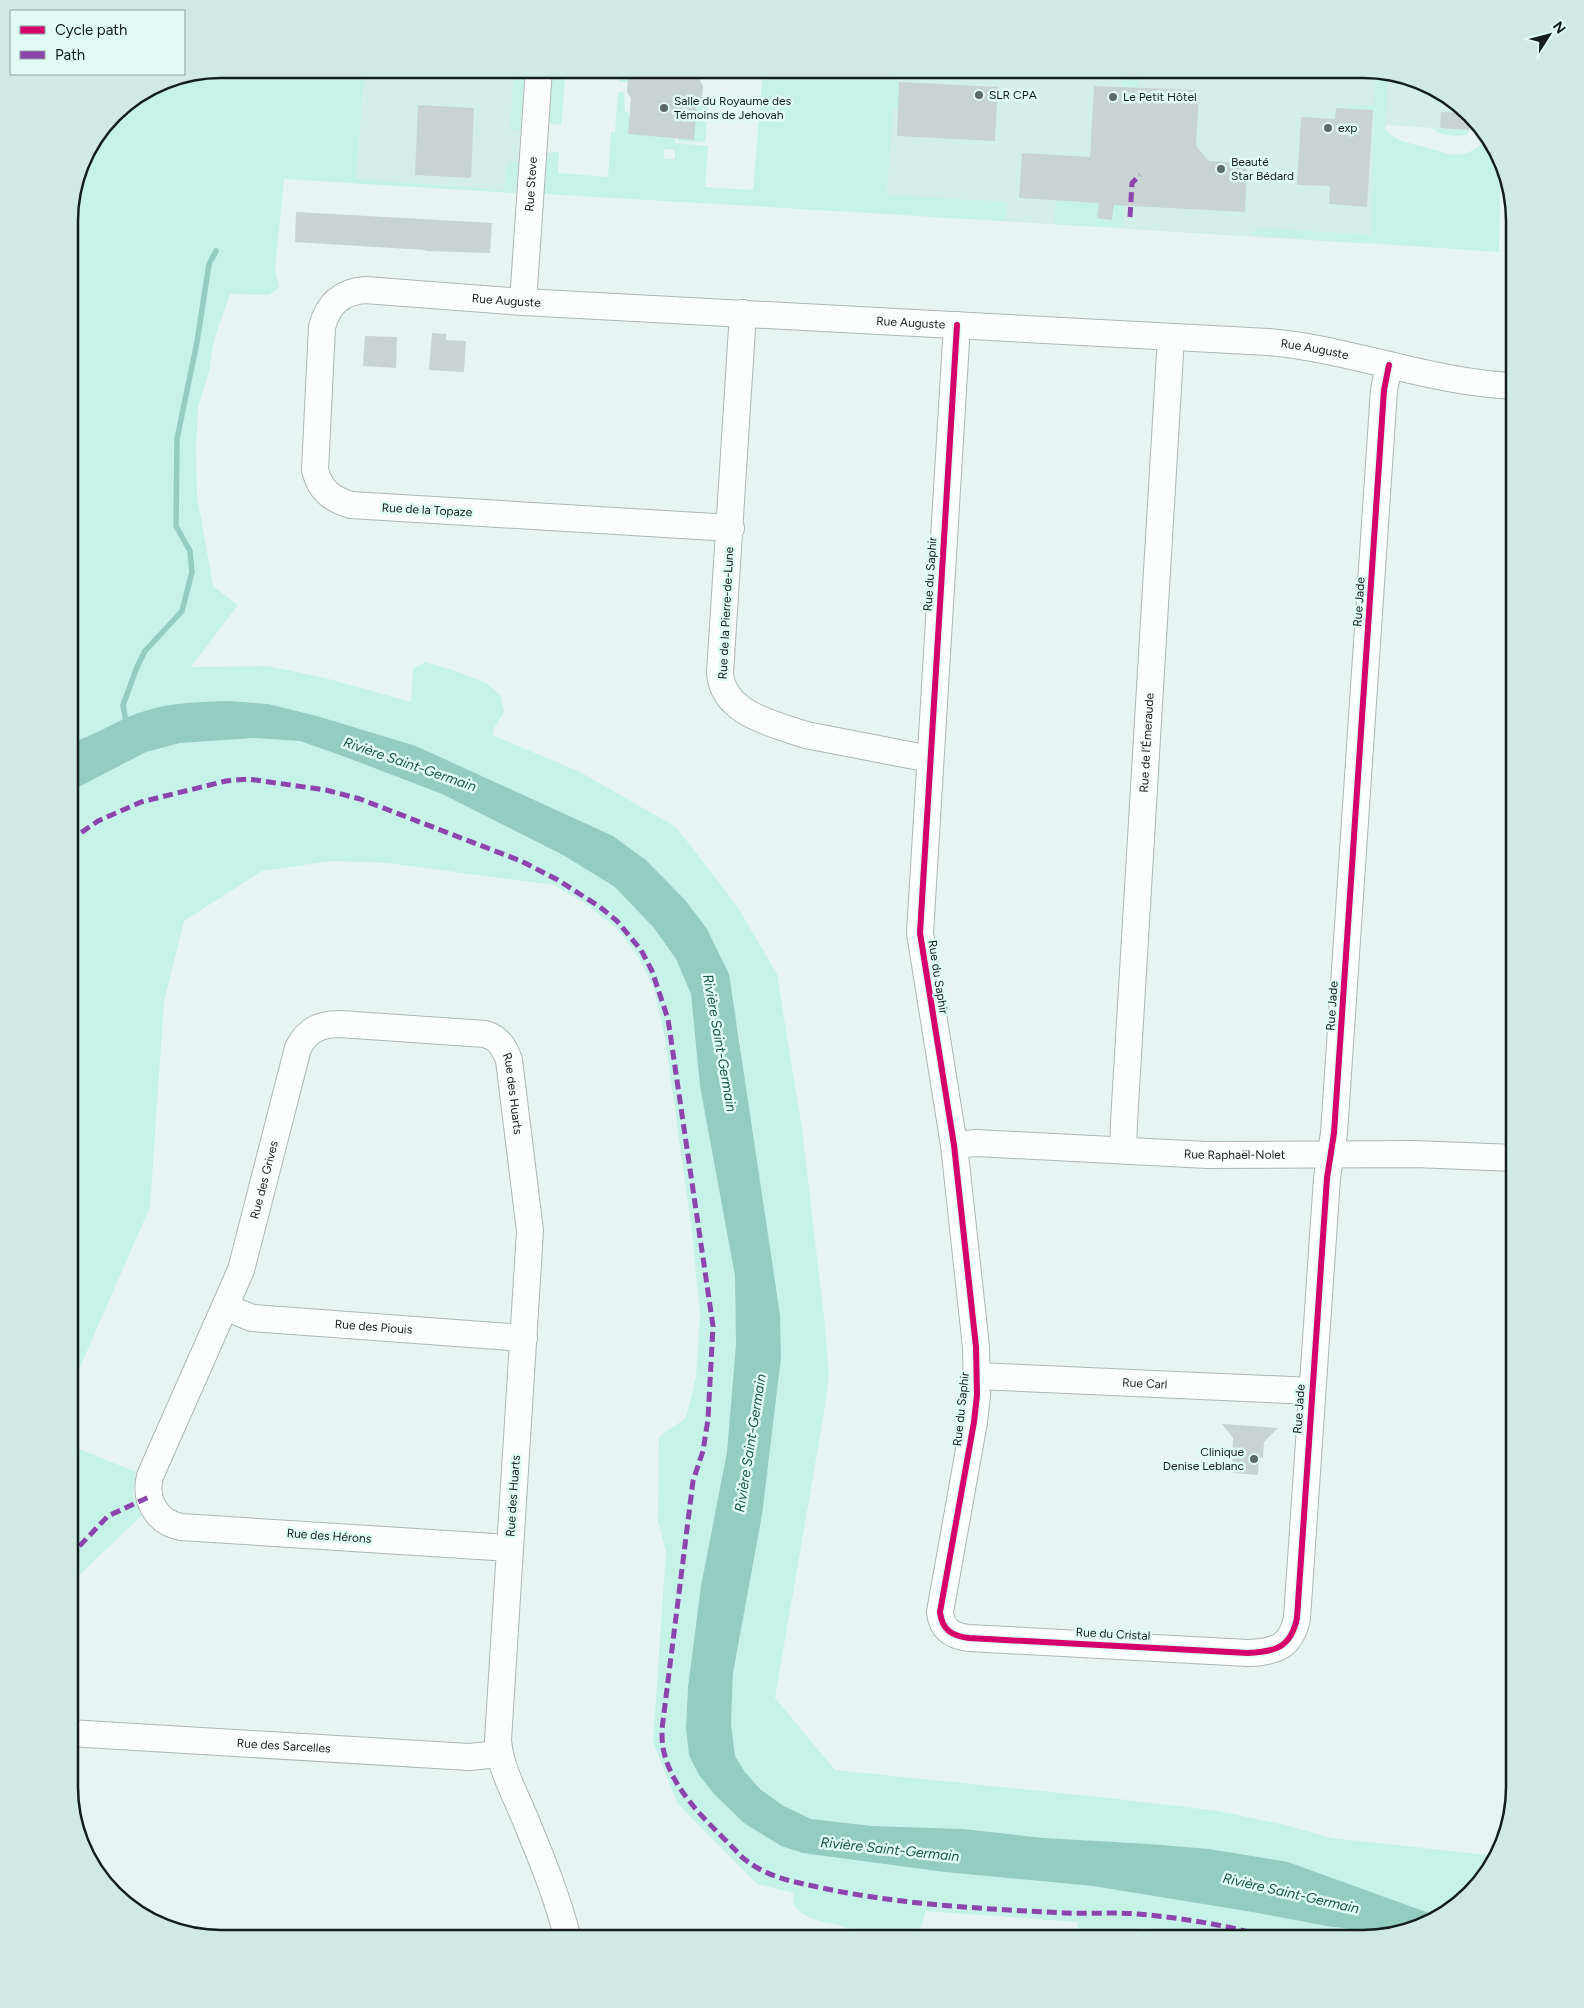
<svg xmlns="http://www.w3.org/2000/svg" width="1584" height="2008" font-family="Figtree,sans-serif">
<rect width="100%" height="100%" fill="#e6f5f1"/>
<path fill="#d4efe8" d="M365 69H525L516 193 356 183Z
M895 69 1376 70 1371 244 886 214Z
M1388 73 1439 89 1484 131 1385 125Z"/>
<path fill="#c6f2e8" fill-rule="evenodd" d="M220 69H365L356 179 504 190 507 165 510 162H519L516 193 284 179 275 269 279 287 269 295 230 294 214 339 209 371 198 407 196 447 197 496 213 586 238 605 191 667 268 666 325 678 411 702 413 669 425 662 453 670 486 683 501 696 504 712 494 728 492 735 580 772 676 827 737 906 777 974 802 1129 825 1326 829 1376 824 1412 775 1698 835 1770 1118 1799 1218 1811 1281 1824 1332 1838 1497 1856 1495 1863 1448 1914 1440 1917 1434 1916 1288 1862 1209 1849 1150 1844 1044 1838 963 1829 872 1826 811 1819 782 1805 760 1789 745 1772 735 1756 731 1724 733 1673 762 1515 781 1358 780 1315 750 1123 738 1028 686 901 646 860 613 836 416 746 317 716 268 704 229 701 183 703 107 728 69 744V210L85 153 120 107 163 80Z
M514 69H525L520 131 510 129Z
M553 69H566L561 125 553 124 549 122Z
M619 69H632L631 76 628 82H619Z
M763 69H895V79L899 82 898 108H893L887 195 1007 202 1006 221 544 194 547 153 559 152 558 173 608 177 611 132H615L618 92H624L625 111 630 114 629 134 675 138V143L708 146 705 187 753 190ZM664 149 675 150V159H664Z
M1123 69H1139L1138 89 1122 88Z
M1279 69H1341L1340 74Z
M1376 70 1388 73 1385 130C1397 141 1405 142 1420 146 1437 149 1451 159 1469 152 1478 149 1484 140 1490 136L1501 160 1499 252 1249 235 1255 230 1262 228 1371 235 1375 111 1345 109 1346 105 1374 106Z
M702 97 708 98 705 142 678 141V138L694 140 697 102Z
M1431 128 1469 130 1467 135C1451 136 1444 137 1431 128Z
M1056 200 1124 204 1122 227 1054 224ZM1098 209 1113 211 1112 220 1097 218Z
M254 738 300 741 348 758 442 794 563 855 615 887 654 928 676 959 691 994 700 1086 735 1276 736 1344 727 1452 701 1586 688 1687 686 1728 715 1795 744 1823 781 1846 945 1872 1093 1886 1258 1913 1326 1926 1367 1931 1381 1937 1364 1939H1173L1175 1931 1141 1928 1134 1939H1078L1077 1922 926 1911 922 1924 916 1933 910 1935 912 1939C900 1939 885 1941 873 1939 865 1938 856 1931 848 1928 827 1920 808 1924 793 1904L794 1893 757 1884 678 1804 653 1742 666 1552 658 1521 659 1437 686 1418 696 1377 700 1313 692 1232 665 1039 654 988 636 953 616 928 582 901 554 885 387 863 331 861 262 871 184 921 164 1001 150 1207 69 1392V792L146 752 180 743Z
M69 1445 136 1472 133 1493 141 1516 69 1585Z"/>
<path fill="#94ccc0" d="M229 701 268 704 317 716 416 746 613 836 646 860 686 901 707 929 729 974 780 1315 781 1358 762 1515 733 1673 731 1724 735 1756 745 1772 760 1789 782 1805 811 1819 872 1826 963 1829 1044 1838 1150 1844 1209 1849 1288 1862 1440 1917 1403 1934 1381 1937 1367 1931 1326 1926 1258 1913 1093 1886 945 1872 803 1853 781 1846 744 1823 715 1795 699 1775 689 1755 686 1728 688 1687 701 1586 727 1452 736 1344 735 1276 700 1086 691 994 676 959 654 928 615 887 563 855 442 794 348 758 300 741 254 738 180 743 146 752 69 792V744L70 743C97 735 120 718 145 711 172 702 201 702 229 701Z"/>
<g fill="none" stroke-linecap="round" stroke-linejoin="round">
<path stroke="#94ccc0" stroke-width="5.5" d="M127 727 123 705 137 667 145 651 182 611 192 572 190 551 176 526 177 439 197 342 209 264 216 251"/>
</g>
<path fill="#c8d4d1" d="M632 69H700V81L703 86 702 98 697 102 694 140 628 134 631 98 627 92 628 80 632 76Z
M899 82 998 87 995 141 897 136Z
M1094 86 1196 90 1199 95 1196 146 1209 161 1247 163 1245 212 1114 205 1112 220 1097 218 1099 203 1019 198 1022 153 1090 157Z
M418 105 474 108 471 178 415 175Z
M1336 108 1373 110 1367 207 1329 204 1330 186 1297 185 1301 117 1335 119Z
M1441 112 1465 113 1470 118 1469 130 1440 128Z
M296 212 492 223 490 253 425 251V250L295 242Z
M432 333 446 334V340L466 341 464 372 429 370Z
M365 336 397 337 396 368 363 366Z
M1222 1424 1278 1428 1264 1442 1263 1458 1259 1457 1258 1475 1232 1473 1233 1438Z"/>
<g fill="none" stroke-linecap="round" stroke-linejoin="round">
<defs>
<g id="minor">
<path id="s1" d="M523 302 539 69"/>
<path d="M743 313 720 673C723 714 774 724 806 735L930 759"/>
<path d="M957 325 920 933 954 1145 976 1347 977 1395 974 1422 940 1612C942 1630 952 1636 969 1638L1248 1653C1276 1652 1291 1647 1297 1618L1327 1178 1334 1133 1384 390 1389 365"/>
<path id="s2" d="M731 528 351 505C331 499 320 490 315 470L322 327C328 304 341 292 365 290L523 302 1268 342C1351 349 1431 383 1515 386"/>
<path id="s3" d="M954 1145 976 1143 1207 1155 1414 1154 1515 1158"/>
<path id="s4" d="M1123 1150 1124 1122 1171 337"/>
<path id="s5" d="M225 1307 252 1318 524 1338"/>
<path id="s6" d="M977 1376 1312 1391"/>
<path id="s7" d="M510 1548 181 1527C156 1522 144 1499 150 1476L241 1270 298 1048C307 1030 320 1024 340 1024L485 1034C499 1038 504 1047 509 1060L530 1231 498 1740C500 1767 514 1792 524 1816 541 1857 557 1896 568 1939"/>
<path id="s8" d="M69 1733 469 1757 499 1754"/>
</g>
</defs>
<use href="#minor" stroke="#acb7b4" stroke-width="28"/>
<use href="#minor" stroke="#fbfefd" stroke-width="26"/>
<path stroke="#8e44ad" stroke-width="5" stroke-dasharray="10 5" stroke-linecap="butt" d="M1130 217 1132 183 1140 175
M69 841 98 821 141 802 226 781 248 779 326 790 360 799 521 861 558 880 600 907 617 921 641 950 652 971 668 1019 713 1326 708 1419 703 1451 693 1481 662 1729C662 1735 662 1742 663 1748 672 1794 713 1826 743 1858 769 1879 796 1882 827 1889 905 1905 986 1909 1065 1913 1089 1914 1114 1912 1138 1914 1184 1918 1231 1926 1276 1939
M69 1557 108 1516 149 1497"/>
<defs>
<path id="cycleway" d="M957 325 920 933 954 1145 976 1347 977 1395 974 1422 940 1612C942 1630 952 1636 969 1638L1248 1653C1276 1652 1291 1647 1297 1618L1327 1178 1334 1133 1384 390 1389 365"/>
</defs>
<use href="#cycleway" stroke="#e0fbf4" stroke-width="9"/>
<use href="#cycleway" stroke="#d6006c" stroke-width="6"/>
</g>
<g fill="#5d6966" stroke="#e0fbf4" stroke-width="2">
<circle cx="979" cy="95" r="5"/>
<circle cx="1113" cy="97" r="5"/>
<circle cx="664" cy="108" r="5"/>
<circle cx="1328" cy="128" r="5"/>
<circle cx="1221" cy="169" r="5"/>
<circle cx="1254" cy="1459" r="5"/>
</g>
<g text-anchor="middle" stroke-width="5" stroke-linejoin="round" paint-order="stroke">
<g font-size="12" fill="#131d1b" stroke="#e0fbf4" text-anchor="start">
<text x="989" y="99">SLR CPA</text>
<text x="1123" y="101">Le Petit Hôtel</text>
<text x="674" y="105">Salle du Royaume des<tspan x="674" dy="14">Témoins de Jehovah</tspan></text>
<text x="1338" y="132">exp</text>
<text x="1231" y="166">Beauté<tspan x="1231" dy="14">Star Bédard</tspan></text>
<text x="1244" y="1456" text-anchor="end">Clinique<tspan x="1244" dy="14">Denise Leblanc</tspan></text>
</g>
<g font-size="12" fill="#131d1b" stroke="#e0fbf4">
<text dy="4" stroke="none"><textPath href="#s1" startOffset="118">Rue Steve</textPath></text>
<text dy="4" stroke="none"><textPath href="#s2" startOffset="780">Rue Auguste</textPath></text>
<text dy="4" stroke="none"><textPath href="#s2" startOffset="1185">Rue Auguste</textPath></text>
<text dy="4" stroke="none"><textPath href="#s2" startOffset="1590">Rue Auguste</textPath></text>
<text transform="translate(427 510) rotate(3)" y="4">Rue de la Topaze</text>
<text transform="translate(930 574) rotate(-86)" y="4">Rue du Saphir</text>
<text transform="translate(1359 602) rotate(-86)" y="4">Rue Jade</text>
<text transform="translate(726 613) rotate(-87)" y="4">Rue de la Pierre-de-Lune</text>
<text dy="4" stroke="none"><textPath href="#s4" startOffset="408">Rue de l'Émeraude</textPath></text>
<text transform="translate(938 977) rotate(81)" y="4">Rue du Saphir</text>
<text transform="translate(1332 1006) rotate(-86)" y="4">Rue Jade</text>
<text dy="4" stroke="none"><textPath href="#s7" startOffset="1119">Rue des Huarts</textPath></text>
<text dy="4" stroke="none"><textPath href="#s3" startOffset="281">Rue Raphaël-Nolet</textPath></text>
<text dy="4" stroke="none"><textPath href="#s7" startOffset="715">Rue des Grives</textPath></text>
<text dy="4" stroke="none"><textPath href="#s5" startOffset="151">Rue des Piouis</textPath></text>
<text dy="4" stroke="none"><textPath href="#s6" startOffset="168">Rue Carl</textPath></text>
<text transform="translate(961 1409) rotate(-84)" y="4">Rue du Saphir</text>
<text transform="translate(1299 1409) rotate(-86)" y="4">Rue Jade</text>
<text transform="translate(513 1496) rotate(-86)" y="4">Rue des Huarts</text>
<text transform="translate(329 1536) rotate(4)" y="4">Rue des Hérons</text>
<text transform="translate(1113 1634) rotate(3)" y="4">Rue du Cristal</text>
<text dy="4" stroke="none"><textPath href="#s8" startOffset="215">Rue des Sarcelles</textPath></text>
</g>
<g font-size="14" font-style="italic" fill="#16554a" stroke="#e0fbf4">
<text transform="translate(410 764) rotate(19)" y="5">Rivière Saint-Germain</text>
<text transform="translate(720 1043) rotate(80)" y="5">Rivière Saint-Germain</text>
<text transform="translate(750 1443) rotate(-81)" y="5">Rivière Saint-Germain</text>
<text transform="translate(890 1849) rotate(6)" y="5">Rivière Saint-Germain</text>
<text transform="translate(1291 1893) rotate(13)" y="5">Rivière Saint-Germain</text>
</g>
</g>
<path d="M0 0H1584V2008H0ZM221 78H1363A143 143 0 0 1 1506 221V1787A143 143 0 0 1 1363 1930H221A143 143 0 0 1 78 1787V221A143 143 0 0 1 221 78Z" fill="#d0e9e3" fill-rule="evenodd"/>
<path fill="none" stroke="#131d1b" stroke-width="2.5" d="M221 78H1363A143 143 0 0 1 1506 221V1787A143 143 0 0 1 1363 1930H221A143 143 0 0 1 78 1787V221A143 143 0 0 1 221 78Z"/>
<rect x="10" y="10" width="175" height="65" fill="#e0fbf4" stroke="#8ea29d"/>
<rect x="20" y="26" width="25" height="8" fill="#d6006c" stroke="#8ea29d"/>
<text x="55" y="35" font-size="15" fill="#131d1b">Cycle path</text>
<rect x="20" y="51" width="25" height="8" fill="#8e44ad" stroke="#8ea29d"/>
<text x="55" y="60" font-size="15" fill="#131d1b">Path</text>
<g transform="translate(1549 35) rotate(54)" stroke="#e0fbf4" stroke-width="4" paint-order="stroke">
<path d="M0-4L9 19L0 12L-9 19Z" fill="#131d1b"/>
<text y="-8" font-size="14" font-weight="bold" text-anchor="middle" fill="#131d1b">N</text>
</g>
</svg>
